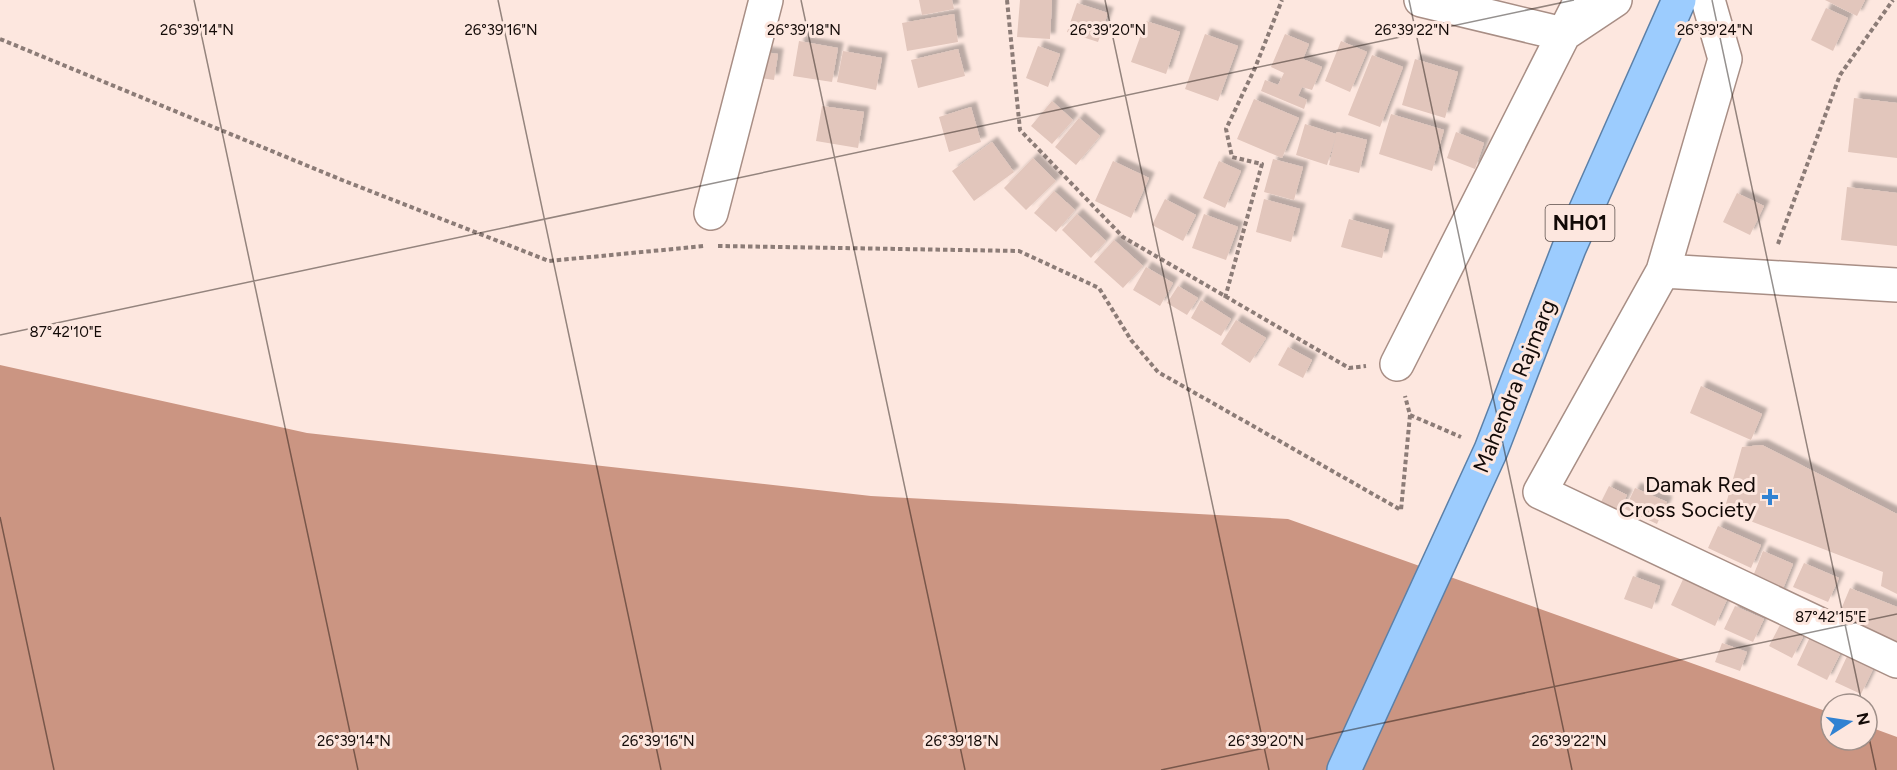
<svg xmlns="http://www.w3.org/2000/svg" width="1897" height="770" font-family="Figtree,sans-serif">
<defs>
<filter id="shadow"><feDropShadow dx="5.5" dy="-5.5" stdDeviation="1.5" flood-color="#0004"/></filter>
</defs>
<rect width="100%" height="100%" fill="#fde7df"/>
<path fill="#cb9582" d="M0 365 307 433 871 496 1288 519 1831 713V740H1867V726L1897 737V770H0Z"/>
<path fill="#e2c6bc" filter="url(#shadow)" d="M919 0H952L954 9 922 15Z
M1020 0H1052L1050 39 1017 37Z
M1825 0H1865L1857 16Z
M1077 3 1108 13 1098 42 1067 32Z
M1826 8 1848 18 1833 51 1811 40Z
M954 14 958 42 907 51 902 23Z
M1146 21 1180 32 1166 74 1131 62Z
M1205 34 1238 46 1218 101 1185 89Z
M1285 34 1309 44 1303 59 1322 67 1312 90 1302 87 1298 96 1307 100 1304 109 1261 91 1265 80 1278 85 1284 73 1271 67Z
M799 41 838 48 832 82 793 76Z
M1341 41 1367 52 1350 92 1325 81Z
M1038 46 1060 54 1048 87 1026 78Z
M958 49 965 76 918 88 911 60Z
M751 50 778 54 774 80 747 76Z
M843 51 882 58 876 90 837 82Z
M1372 55 1403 67 1380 127 1348 115Z
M1415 59 1458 72 1445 118 1402 105Z
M1854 98 1897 103V158L1848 152Z
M1254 99 1299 118 1282 158 1237 139Z
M1052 101 1073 120 1052 144 1031 126Z
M822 106 864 112 858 148 816 141Z
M971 107 981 142 949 152 939 117Z
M1391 114 1444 130 1432 171 1379 154Z
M1079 118 1100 136 1076 165 1055 147Z
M1305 124 1336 134 1337 132 1367 140 1359 173 1329 165 1336 136 1327 165 1296 155Z
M1456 132 1484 143 1475 169 1447 158Z
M992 142 1014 172 974 201 952 171Z
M1033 158 1056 181 1026 210 1004 188Z
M1273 159 1303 167 1294 200 1264 192Z
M1113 161 1149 178 1131 218 1095 201Z
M1219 161 1241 171 1225 208 1203 198Z
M1847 187 1897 193V246L1841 240Z
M1054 191 1075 210 1056 232 1034 213Z
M1737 193 1764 206 1750 235 1723 222Z
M1165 199 1196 215 1183 241 1152 225Z
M1264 199 1300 209 1291 242 1256 232Z
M1077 214 1106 241 1091 258 1062 230Z
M1204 214 1238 227 1226 260 1192 248Z
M1349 219 1389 230 1382 258 1341 247Z
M1114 240 1143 266 1123 288 1094 262Z
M1146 267 1173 283 1160 306 1133 290Z
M1178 286 1198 298 1187 315 1167 303Z
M1201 300 1231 319 1221 336 1191 318Z
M1236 320 1266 338 1250 363 1221 344Z
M1288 347 1312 360 1303 378 1278 365Z
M1701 386 1762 414 1751 440 1690 413Z
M1762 445 1897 514V594L1881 586 1883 572 1724 511 1742 447Z
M1609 486 1627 495 1616 517 1598 508Z
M1635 488 1667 502 1657 524 1625 509Z
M1718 526 1761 545 1751 568 1708 548Z
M1763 551 1793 564 1780 596 1750 584Z
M1804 563 1839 578 1828 602 1793 587Z
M1686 573 1730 593 1715 626 1671 605Z
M1633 576 1660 586 1652 609 1624 599Z
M1850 588 1897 607V642L1837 619Z
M1735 606 1764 619 1753 642 1724 629Z
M1780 625 1803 637 1792 658 1769 646Z
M1810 637 1841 652 1827 680 1797 665Z
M1722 643 1747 652 1740 671 1715 662Z
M1850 650 1876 663 1861 694 1835 682Z"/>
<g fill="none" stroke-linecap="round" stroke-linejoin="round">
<defs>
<path id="minor" d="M1708 0 1725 59 1663 271 1540 492 1897 661
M1564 34 1615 0
M711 213 766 0
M1663 271 1897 285
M1397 364 1581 0"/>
<path id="tertiary" d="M1421 0 1563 34"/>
<path id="trunk" d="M1344 770 1491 450 1569 248 1679 0"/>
</defs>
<use href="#minor" stroke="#a88e85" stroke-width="36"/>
<use href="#tertiary" stroke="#a88e85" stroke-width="36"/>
<use href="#trunk" stroke="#5c80a8" stroke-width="36"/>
<path stroke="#8c7c77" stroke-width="4" stroke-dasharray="4.5 3" stroke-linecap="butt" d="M1007 0 1020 130 1123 237 1349 368 1366 366
M0 39 342 180 549 261 704 246
M1778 244 1840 75 1893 0
M718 246 1019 251 1099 288 1131 340 1158 372 1401 510 1410 415 1405 396
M1225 298 1262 164 1232 157 1226 129 1255 68 1282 0
M1410 415 1461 437"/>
<use href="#minor" stroke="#fff" stroke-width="33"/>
<use href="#tertiary" stroke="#fff" stroke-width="33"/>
<use href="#trunk" stroke="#9cccfe" stroke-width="33"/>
</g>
<path fill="none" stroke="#130a07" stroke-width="1.5" stroke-opacity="0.45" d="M194 0 358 770M498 0 661 770M801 0 965 770M1105 0 1269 770M1409 0 1572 770M1712 0 1862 704M0 335 1574 0M0 517 54 770M1867 728 1876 770M1161 770 1897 614"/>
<path fill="#3182d2" stroke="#fde7df" stroke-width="2" d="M1767 488h6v6h6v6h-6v6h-6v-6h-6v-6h6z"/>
<g text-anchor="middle" stroke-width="6" stroke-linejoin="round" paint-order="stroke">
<rect fill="#fde7df" stroke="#594c48" stroke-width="1.5" x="1545.5" y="205" width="69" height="36" rx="4.5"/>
<g font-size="21" font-weight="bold" fill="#130a07">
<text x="1580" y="230">NH01</text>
</g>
<g font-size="22" fill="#130a07" stroke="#fde7df">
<text transform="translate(1514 386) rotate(-68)" y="8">Mahendra Rajmarg</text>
</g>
<g font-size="22" fill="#130a07" stroke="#fde7df" text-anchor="end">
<text x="1756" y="492">Damak Red<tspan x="1756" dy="25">Cross Society</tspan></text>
</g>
</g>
<g font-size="15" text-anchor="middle" fill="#130a07" stroke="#fde7df" stroke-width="6" stroke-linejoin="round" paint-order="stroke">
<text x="197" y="35">26°39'14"N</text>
<text x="501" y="35">26°39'16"N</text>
<text x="804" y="35">26°39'18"N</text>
<text x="1108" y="35">26°39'20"N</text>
<text x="1412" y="35">26°39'22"N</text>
<text x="1715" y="35">26°39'24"N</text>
<text x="66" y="337">87°42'10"E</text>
<text x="1831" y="622">87°42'15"E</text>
<text x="354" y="746">26°39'14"N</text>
<text x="658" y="746">26°39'16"N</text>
<text x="962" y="746">26°39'18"N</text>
<text x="1266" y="746">26°39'20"N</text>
<text x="1569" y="746">26°39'22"N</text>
</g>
<g transform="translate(1849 722) rotate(78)"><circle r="28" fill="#fde7df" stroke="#9f8f89" stroke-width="1.5"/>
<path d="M0-4.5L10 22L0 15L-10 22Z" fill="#3182d2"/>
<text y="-9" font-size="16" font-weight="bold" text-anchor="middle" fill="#130a07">N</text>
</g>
</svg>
